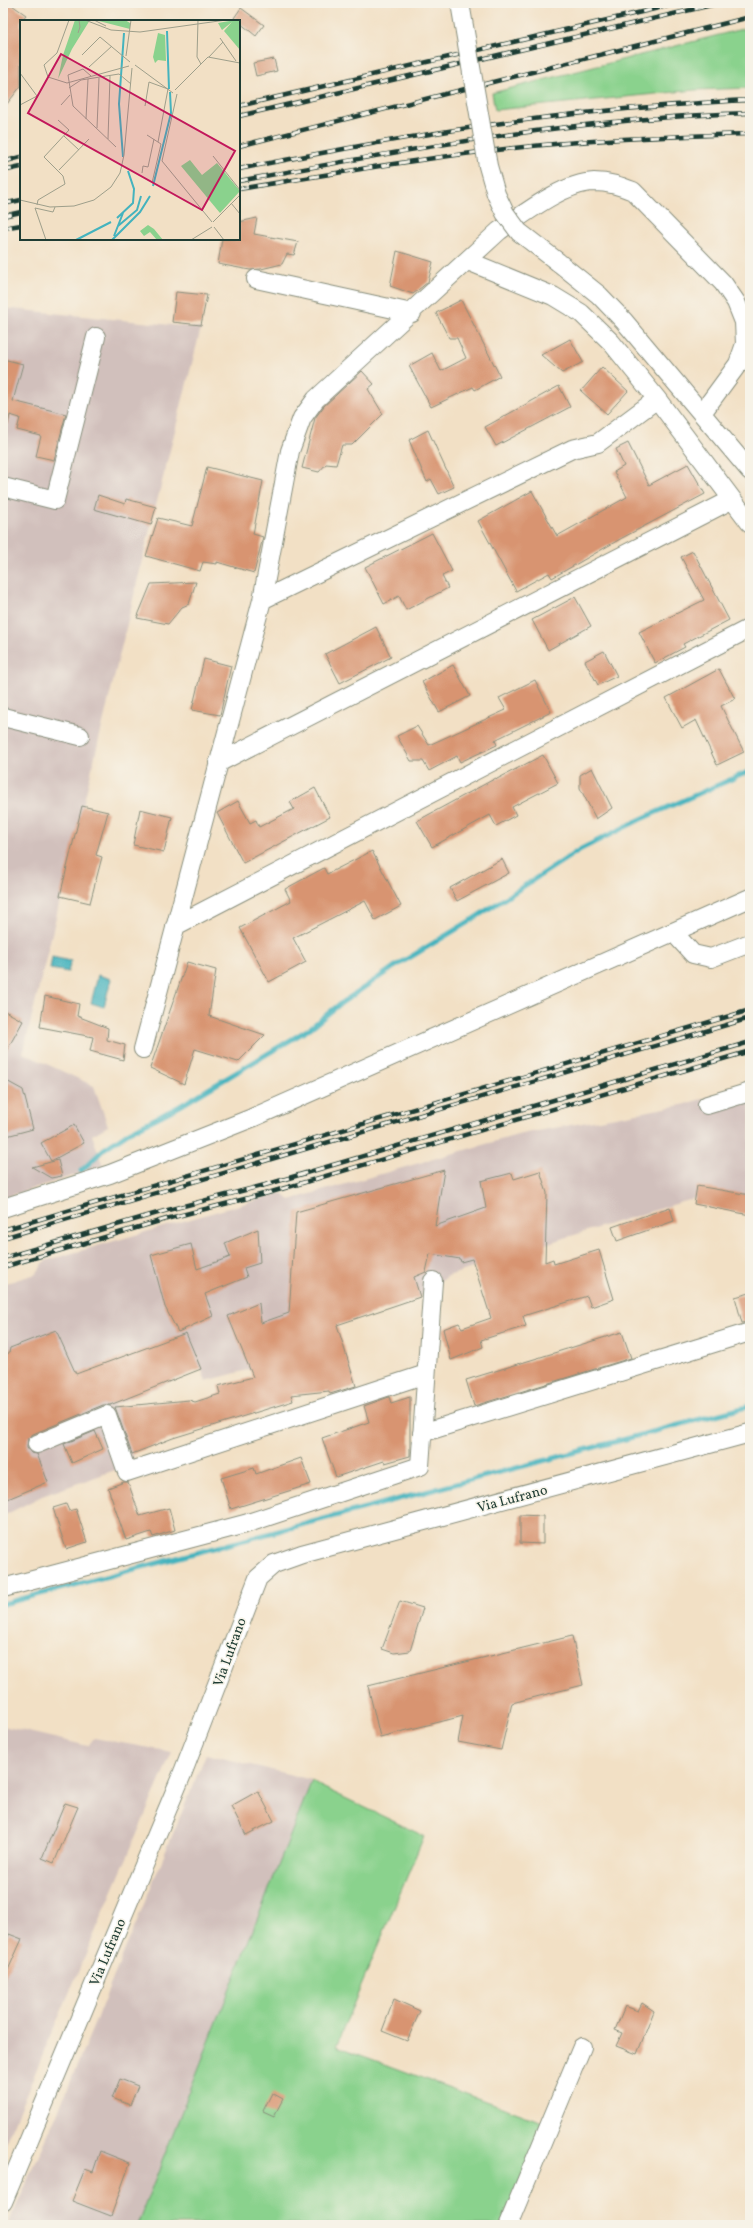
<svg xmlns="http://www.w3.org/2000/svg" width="753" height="2228" font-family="Vollkorn,serif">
<rect width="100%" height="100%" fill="#f7f3e8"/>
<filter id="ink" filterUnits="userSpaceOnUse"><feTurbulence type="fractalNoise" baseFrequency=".025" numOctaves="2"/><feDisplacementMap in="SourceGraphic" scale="8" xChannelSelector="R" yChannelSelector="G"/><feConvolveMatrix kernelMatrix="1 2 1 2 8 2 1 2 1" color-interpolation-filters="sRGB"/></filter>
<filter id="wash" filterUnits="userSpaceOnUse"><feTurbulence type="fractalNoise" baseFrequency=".012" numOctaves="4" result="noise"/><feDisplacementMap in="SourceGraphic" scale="16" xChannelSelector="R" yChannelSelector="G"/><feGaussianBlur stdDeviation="0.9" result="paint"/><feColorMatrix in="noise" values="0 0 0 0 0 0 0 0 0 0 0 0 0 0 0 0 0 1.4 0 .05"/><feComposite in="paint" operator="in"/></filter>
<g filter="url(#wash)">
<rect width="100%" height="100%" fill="#f2e0c5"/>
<path fill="#d1c0bc" d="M3 308 201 328 151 525 23 1053 94 1086 108 1126 92 1135 103 1166 3 1198Z
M750 1084V1195L697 1186 695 1198 548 1243 448 1276 420 1297 282 1344 285 1360 206 1381 201 1369 114 1405 135 1463 42 1496 3 1516V1284L36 1274 45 1261 281 1193 290 1200 521 1134 682 1105Z
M3 1726 88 1746 94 1738 172 1752 3 2148Z
M206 1754 312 1780 137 2225H8L52 2126Z"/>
<path fill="#8ad28d" stroke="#548860" d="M750 27V88L695 90 495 110 492 93Z
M312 1780 320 1786 424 1836 336 2046 545 2123 502 2225H137Z"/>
<path fill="#44b3be" stroke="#327879" d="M52 957 71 961 68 972 50 969Z
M98 975 111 979 104 1007 91 1003Z"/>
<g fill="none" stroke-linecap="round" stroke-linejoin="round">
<path stroke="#44b3be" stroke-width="5" d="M81 1171 104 1149 129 1132 180 1106 309 1029 340 1004 394 967 470 921 581 849 641 819 750 771
M3 1604 750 1406"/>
</g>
<g id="blocks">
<path fill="#d89471" d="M3 3H9L26 15 21 21V86L3 109Z
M241 8 264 25 256 36 234 18Z
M274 59 277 71 256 76 253 63Z
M257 218 254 234 298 242 294 255 287 254 282 264 261 269 250 270 218 264 222 239H239V222Z
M397 251 433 262 428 282 413 294 390 286Z
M176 292 207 295 201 325 172 322Z
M461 300 500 376 475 390 473 387 431 407 409 366 432 353 441 371 466 358 457 338H449L436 313Z
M570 339 583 362 562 373 541 355Z
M3 359 23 364 13 401 66 414 54 460 36 456 41 436 17 430 20 418 10 415 8 424 3 423Z
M602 367 628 391 607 414 581 391Z
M362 371 374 384 368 389 383 414 352 445H342L336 465 326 464 319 472 302 468 315 418 324 406Z
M559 386 570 407 496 446 485 427Z
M428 430 454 487 439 494 431 479 427 482 409 440Z
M628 443 649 485 688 464 705 494 622 538 552 578 549 573 516 591 478 521 532 491 557 536 627 497 614 472 624 466 616 449Z
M207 467 263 481 253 534 263 537 254 573 217 562V564L203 562 200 571 146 556 158 518 192 526Z
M98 495 125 504 126 499 156 507 151 525 94 509Z
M432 533 452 571 442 576 448 588 406 610 399 596 384 604 365 567Z
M693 551 729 620 683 644 685 647 655 663 639 632 704 600 681 557Z
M196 582 189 604 182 607 168 624 137 618 151 584Z
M575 597 591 626 548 650 532 620Z
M376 627 391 657 340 683 325 654Z
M604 651 617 676 598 685 585 661Z
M204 659 231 666 220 715 192 710Z
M453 665 470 696 439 712 422 682Z
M719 669 735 699 721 706 744 752 717 765 696 720 682 728 666 698Z
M535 680 551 712 495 740 497 745 460 762 457 756 429 771 423 761H411L397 736 417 726 429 745 506 710 499 698Z
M543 755 558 783 512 807 516 815 496 826 490 815 432 847 417 821 496 778 497 779Z
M592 768 612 808 596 819 580 788V775Z
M315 788 330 817 243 863 217 813 238 801 250 823 256 820 259 827 294 809 290 802Z
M82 806 108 812 96 855 102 857 90 903 60 896Z
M140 809 172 817 164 852 133 845Z
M372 851 401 906 375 920 365 901 293 938 306 962 269 982 240 928 291 901 285 889 324 868 327 874Z
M502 859 509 873 457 901 450 888Z
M187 962 216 970 209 1016 265 1035 238 1062 195 1049 184 1084 150 1068Z
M45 996 79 1004 77 1016 108 1028 107 1040 125 1045 123 1060 90 1051 93 1037 40 1027Z
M3 1010 23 1021 3 1057Z
M3 1079 23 1090 33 1129 3 1137Z
M74 1125 84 1143 51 1161 41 1143Z
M58 1160 62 1176 51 1178 32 1167Z
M444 1170 435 1226 486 1208 481 1181 512 1173 514 1179 540 1171 547 1193 545 1262 553 1259 554 1264 599 1250 614 1299 591 1307 587 1296 523 1316 526 1326 481 1340 483 1347 451 1360 443 1329 459 1323 462 1328 491 1318 472 1259 461 1262 460 1259 430 1254 426 1272 414 1277 420 1297 337 1325 356 1386 330 1394 329 1391 291 1395 293 1401 173 1438 132 1454 115 1407 189 1400 195 1402 220 1394 218 1386 253 1377 228 1316 259 1303 261 1323 289 1313 296 1212Z
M697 1186 750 1195V1215L694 1204Z
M670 1207 674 1221 617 1241 612 1227Z
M258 1229 260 1263 244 1268 247 1277 205 1294 213 1316 178 1332 165 1307 151 1255 191 1244 197 1269 230 1257 225 1243Z
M750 1293V1322L742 1323 735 1297Z
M56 1330 76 1374 186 1333 201 1369 110 1405H103L33 1434 28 1438 27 1448 31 1453 37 1454 48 1482 3 1501V1355L9 1353 10 1348Z
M622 1332 631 1358 474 1406 466 1380Z
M389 1397 391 1403 410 1397V1456L385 1463 384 1461 336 1477 322 1438 369 1422 364 1406Z
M95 1431 103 1449 72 1463 64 1444Z
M301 1458 311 1484 231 1509 221 1478 254 1468 256 1474Z
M124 1482H128L140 1516 169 1508 175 1530 153 1537 151 1532 126 1540 108 1488Z
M66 1504 69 1511 76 1509 87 1542 66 1549 53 1508Z
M520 1515 543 1516V1544L520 1543Z
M400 1601 423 1608 410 1651 394 1653 382 1649Z
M572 1636 583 1685 512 1703 501 1750 458 1742 463 1716 380 1737 368 1686Z
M258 1791 274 1821 246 1835 231 1806Z
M65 1803 78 1807 54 1863 42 1858Z
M9 1934 22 1939 3 1981V1948Z
M394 1999 420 2011 407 2041 382 2031Z
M642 2003 654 2011 637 2054 616 2046 622 2033 615 2030 625 2006 638 2011Z
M120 2079 138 2086 130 2105 112 2098Z
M272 2093 283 2099 274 2116 263 2111Z
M100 2151 130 2163 111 2216 72 2201 85 2169 93 2172Z"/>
</g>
</g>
<g filter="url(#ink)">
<use href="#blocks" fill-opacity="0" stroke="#888e7c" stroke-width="1"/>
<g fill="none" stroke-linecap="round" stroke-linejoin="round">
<defs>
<path id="minor" d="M468 261 553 296 581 313 611 342 657 399 750 523
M558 262 599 295 624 321 750 471
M256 279 412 313
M3 487 55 500 96 337
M262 600 572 449 598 443 657 399
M3 717 80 736
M218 763 731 500
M175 926 750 628
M674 933 693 954 711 958 750 943
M143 1049 262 600 290 451 302 418 316 399 499 231C524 214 563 183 594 182 609 182 620 186 633 191L723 283 736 302 744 322 745 344 738 364 702 413
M707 1105 750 1092
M3 1208 110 1174 252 1118 750 898
M422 1433 750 1332
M37 1444 107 1415 127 1472 426 1374
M3 1588 245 1524 420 1466 433 1281
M3 2202 183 1772 258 1578 274 1564 302 1554 750 1433
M508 2225 582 2047"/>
</defs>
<use href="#minor" stroke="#888e7c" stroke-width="20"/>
<use href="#minor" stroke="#fff" stroke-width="18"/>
<defs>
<path id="rail" d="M239 106 680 3
M239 116 720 3
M239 146 750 17
M3 162 21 157
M239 169C380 141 520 116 663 106 692 104 721 101 750 100
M3 171 21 167
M239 181C408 149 577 118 750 113
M239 189C331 174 422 158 514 148 593 139 671 136 750 134
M3 204 21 200
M3 216 21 212
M3 228 21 225
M3 1230 750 1010
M3 1238 750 1018
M3 1258 168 1210 265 1185 750 1042
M3 1267 170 1218 268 1193 750 1051"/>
</defs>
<use href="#rail" stroke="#1f3d34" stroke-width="4.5"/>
<use href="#rail" stroke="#f7f3e8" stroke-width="3" stroke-dasharray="9" stroke-linecap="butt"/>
<defs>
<path id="minor-bridge" d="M460 3 488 166 496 194 505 213 519 232 558 262"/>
</defs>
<use href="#minor-bridge" stroke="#888e7c" stroke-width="20" stroke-linecap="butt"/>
<use href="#minor-bridge" stroke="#fff" stroke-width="18"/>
</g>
</g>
<g text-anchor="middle" stroke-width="3" stroke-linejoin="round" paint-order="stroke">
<g font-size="14" fill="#1f3d34" stroke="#f7f3e8">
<text transform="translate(512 1498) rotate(-15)" y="5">Via Lufrano</text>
<text transform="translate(229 1652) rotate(-70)" y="5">Via Lufrano</text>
<text transform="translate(107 1952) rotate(-67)" y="5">Via Lufrano</text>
</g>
</g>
<g transform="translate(20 20)">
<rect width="220" height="220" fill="#f2e0c5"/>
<path d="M55 0H70L52 29 38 59 43 35ZM75 0H105L110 3V9ZM215 0H220V30L204 11 212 2 202 10 198 3ZM138 13 145 15 146 41 138 40 135 43 133 37ZM170 140 182 155 197 143 220 171 200 193 161 146ZM128 205 134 209 143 220H137L130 212 124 216 120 211Z" fill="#8ad28d"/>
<path fill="none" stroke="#44b3be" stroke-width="2" d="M147 11 149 69M103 137 99 84 104 13M133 166 151 93 150 72M97 198 113 183 114 169 108 151M98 206 117 190 121 176M94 216 103 193M56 220 91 202M92 220 120 192 130 176"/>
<path fill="none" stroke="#9e9f8b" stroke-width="1" d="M49 0 37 33 24 45 28 57 47 63 109 46M65 0 91 10 120 12 206 0M74 0 86 6M178 0 177 37 181 44M58 13 60 7 59 0M200 18 216 41M62 35 80 17 110 42M106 36 111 0M189 37 203 22M115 45 153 73M69 47 92 26M0 53 17 76 0 85M71 56 63 49 48 55 53 86 96 127M49 68 61 60 99 54 111 64M155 70 188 37 220 43M157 74 142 141 192 202M41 85 50 75M125 86 129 62 148 69 138 122M66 99 68 59M77 108 79 58M127 115 141 124 132 163M44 116 59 130M88 119 90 56M193 136 220 170M39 150 69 119M122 153 123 146 128 147 134 119M0 180 30 187 54 186 74 180 91 167 100 153 104 135 112 48M211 183 220 194M17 185 18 180 45 164 43 156 24 137 49 110 38 100M193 202 220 175M194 207 204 220M26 220 15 188 33 192 35 187M171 220 192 207"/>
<path fill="#c2185b" fill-opacity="0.15" stroke="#c2185b" stroke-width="2" d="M41 34 215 131 182 190 8 93Z"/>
<rect width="220" height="220" fill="none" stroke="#1f3d34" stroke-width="2"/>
</g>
<rect width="753" height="2228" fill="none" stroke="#f7f3e8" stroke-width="16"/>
</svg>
